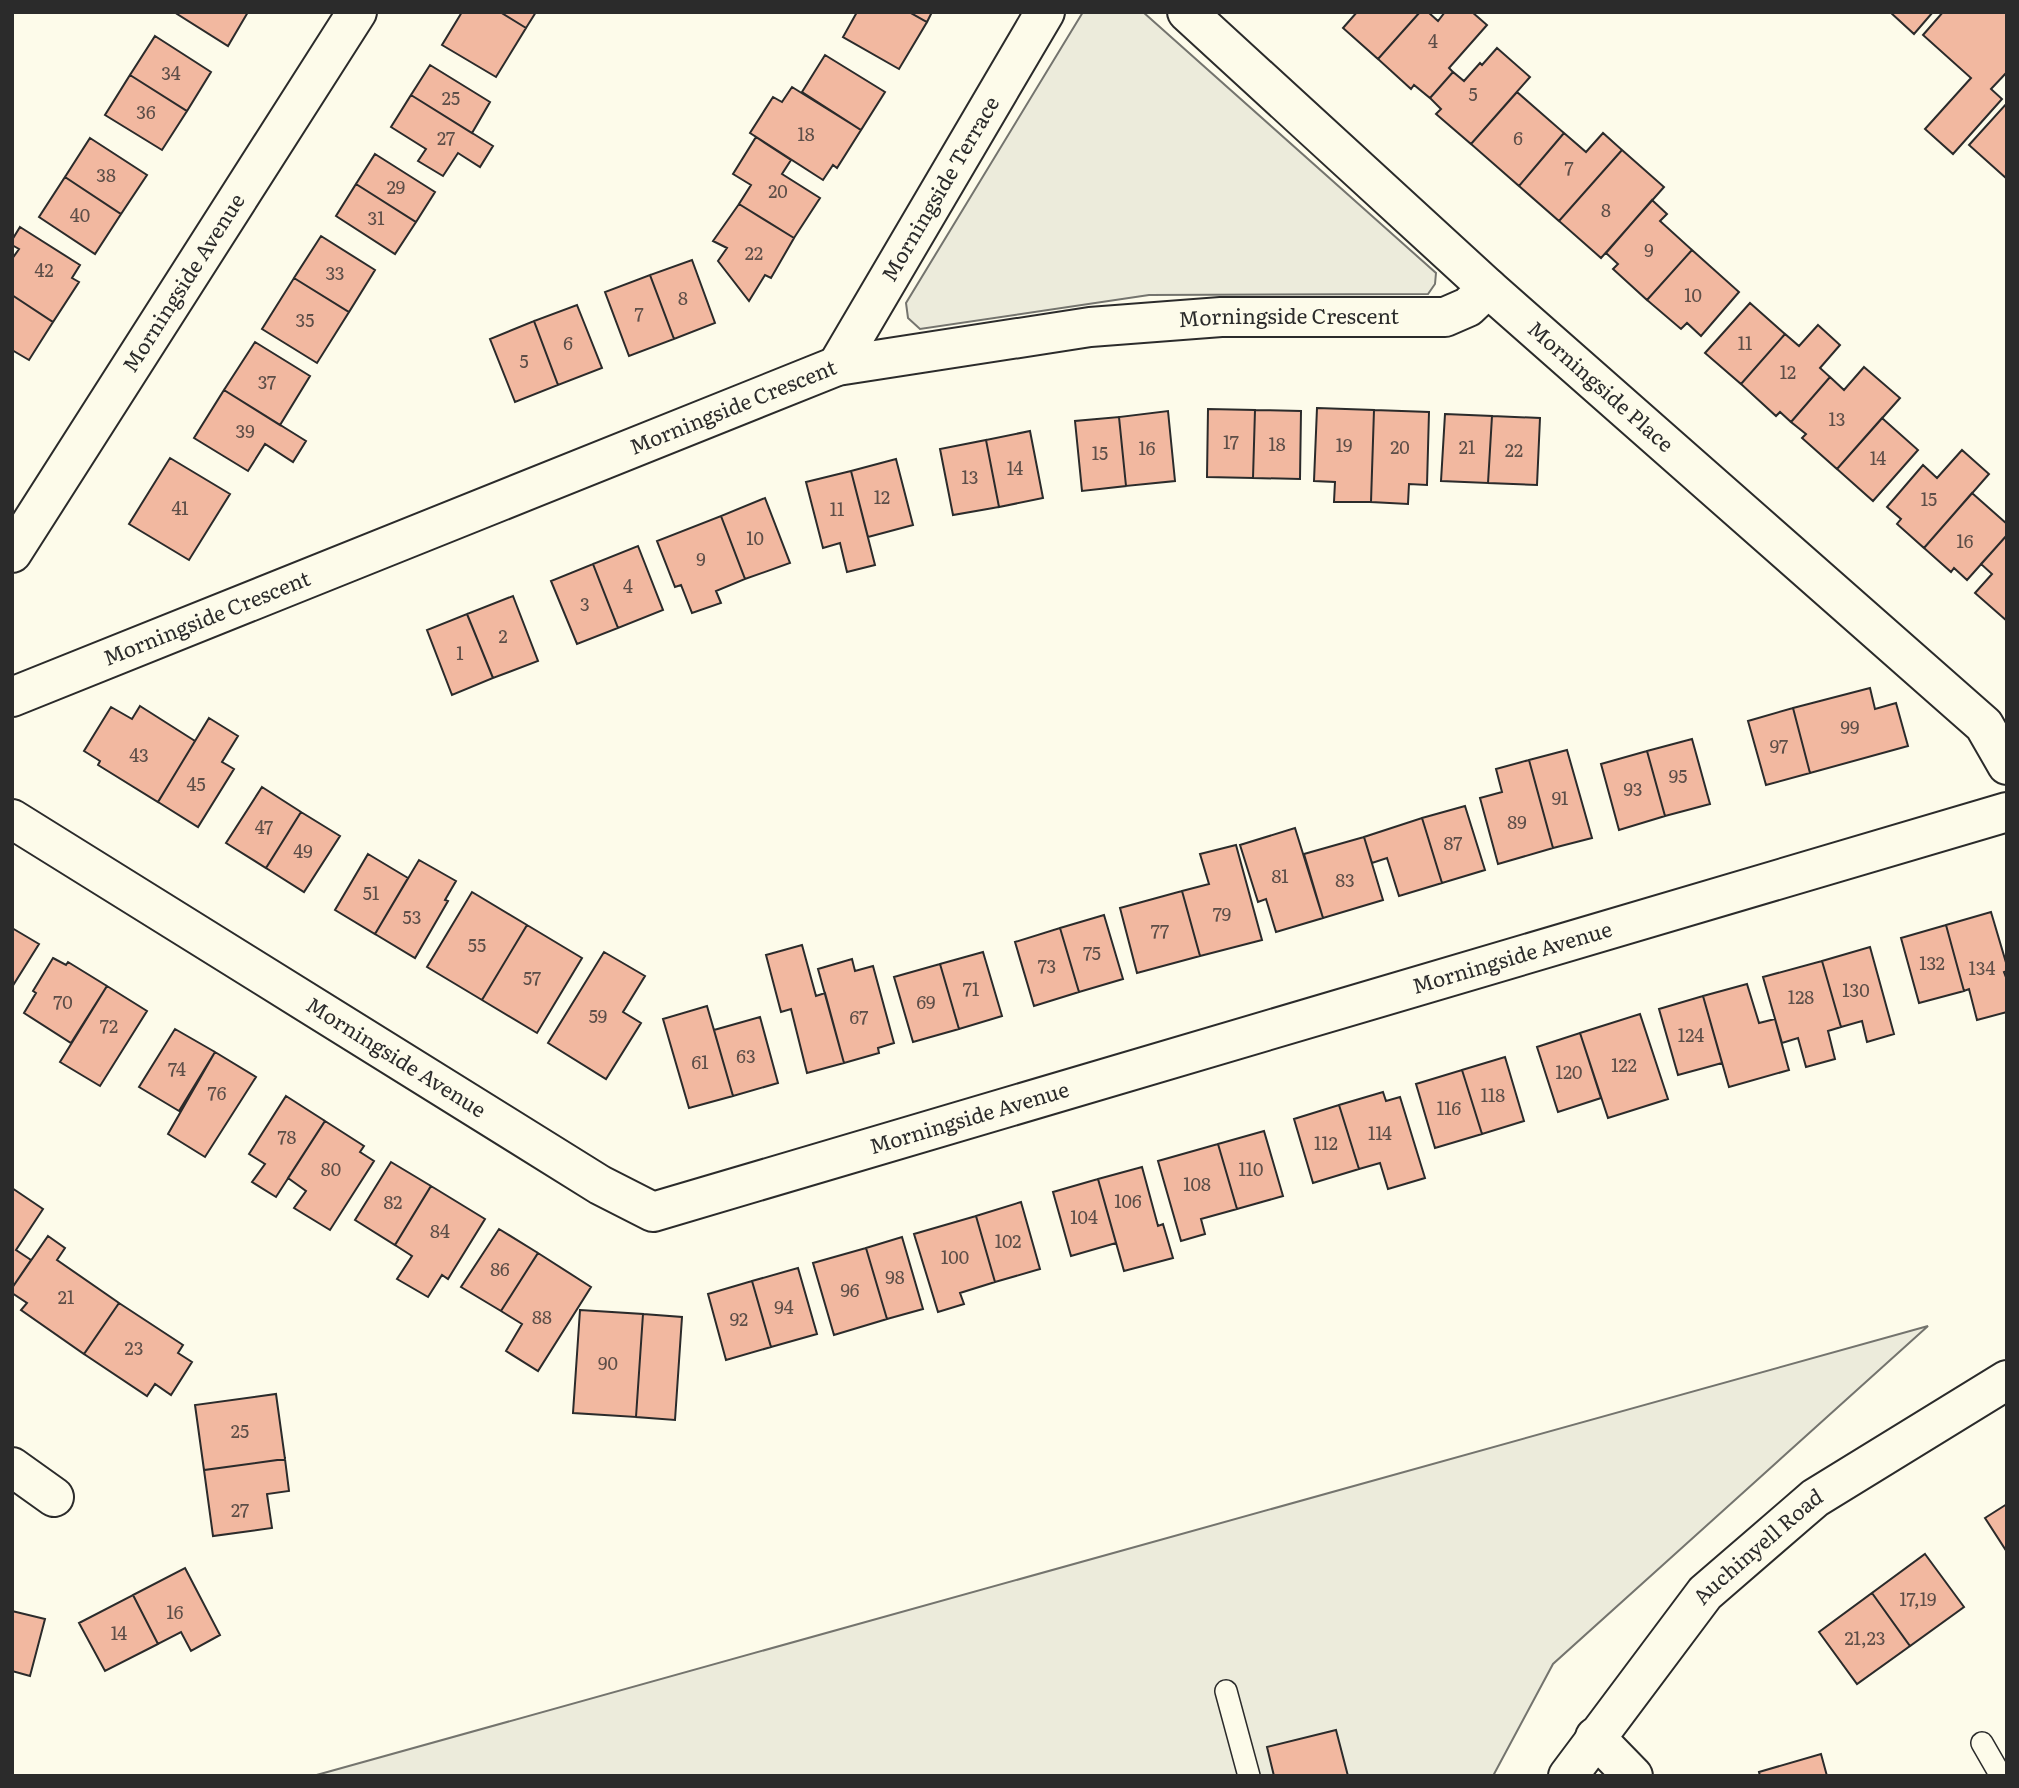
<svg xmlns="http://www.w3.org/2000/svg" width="2019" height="1788" font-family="Literata,serif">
<rect width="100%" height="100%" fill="#fdfbea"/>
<path fill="#ecebdb" stroke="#74746e" stroke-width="2" d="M1083 12H1143L1436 273 1435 284 1428 294 1149 295 920 329 908 318 906 303Z
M1928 1326 1553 1664 1493 1776H313Z"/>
<path fill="#f2b8a0" stroke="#2b2b2b" stroke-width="2" d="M174 12H248L228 46Z
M462 12H500L526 28 496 77 442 45Z
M500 12H536L526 28Z
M857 12H909L927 22 899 69 843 37Z
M909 12H932L927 22Z
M1357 12H1420L1378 59 1343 28Z
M1420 12H1428L1438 21 1445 12H1472L1487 25 1449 68 1453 72 1430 98 1414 85 1411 89 1378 59Z
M1890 12H1933L1914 34Z
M1943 12H2007V72L1991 89 2002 99 1953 154 1925 129 1971 78 1923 35Z
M155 36 211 72 187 111 130 75Z
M1497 48 1530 77 1471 144 1436 114 1441 109 1430 98 1453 72 1464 81 1480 63 1482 65Z
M825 55 885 92 861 130 802 92Z
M430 65 490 102 472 133 411 95Z
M130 75 187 111 162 150 105 115Z
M792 87 861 130 837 168 833 165 823 180 750 133 773 97 782 102Z
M1517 92 1564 133 1519 186 1471 144Z
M411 95 493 146 480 167 458 153 443 176 418 161 426 149 391 127Z
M2007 103V179L1969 145Z
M1564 133 1586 152 1603 133 1622 150 1559 221 1519 186Z
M756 137 791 160 782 174 820 198 794 238 739 204 751 185 733 174Z
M90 138 147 175 121 214 65 177Z
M1622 150 1664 187 1601 258 1559 221Z
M375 154 435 192 416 222 356 184Z
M65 177 121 214 95 254 39 217Z
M356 184 416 222 395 254 336 216Z
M1652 200 1667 214 1660 221 1692 250 1647 300 1613 269 1618 264 1606 253Z
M739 204 794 238 771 278 765 275 749 301 718 261 727 248 713 241Z
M20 227 80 265 72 278 79 282 53 322 12 295V259L19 249 12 245V240Z
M321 236 375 270 349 312 294 278Z
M1692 250 1739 292 1701 336 1687 323 1681 329 1647 300Z
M692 260 715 323 674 339 650 275Z
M650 275 674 339 629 356 605 292Z
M294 278 349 312 317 363 262 329Z
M12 295 53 322 29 360 12 350Z
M1750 303 1785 334 1741 384 1705 353Z
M577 305 602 368 558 385 534 321Z
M534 321 558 385 515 402 490 339Z
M1818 325 1840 345 1820 368 1830 377 1791 422 1780 412 1776 416 1741 384 1785 334 1799 346Z
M255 342 310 376 280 425 224 390Z
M1864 367 1900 398 1837 469 1802 438 1806 434 1791 422 1830 377 1844 390Z
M224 390 306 441 293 462 265 444 248 471 194 438Z
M1317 408 1374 410 1371 502H1334L1335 482 1314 481Z
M1208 409 1255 410 1253 478 1207 477Z
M1255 410 1301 411 1300 479 1253 478Z
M1374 410 1429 412 1427 485 1409 484 1408 504 1371 502Z
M1168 411 1175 481 1126 486 1119 417Z
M1445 414 1492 416 1488 483 1441 481Z
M1492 416 1540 418 1537 485 1488 483Z
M1119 417 1126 486 1082 491 1075 421Z
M1882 418 1918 450 1873 501 1837 469Z
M1030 431 1043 498 999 507 986 440Z
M986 440 999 507 953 515 940 449Z
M1962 450 1989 474 1924 548 1897 524 1901 519 1887 507 1923 465 1937 478Z
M170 458 230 494 189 560 129 524Z
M896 459 913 525 868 537 851 471Z
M851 471 875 565 847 572 840 543 823 548 806 482Z
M1972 493 2007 524V535L1967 580 1954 568 1951 572 1924 548Z
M765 498 790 563 745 579 721 516Z
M721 516 745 579 716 591 721 603 692 613 681 585 675 587 657 541Z
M2007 535V621L1975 593 1992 574 1981 564Z
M638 546 663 610 618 628 593 564Z
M593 564 618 628 577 644 551 581Z
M513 596 538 661 493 678 467 614Z
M467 614 493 678 452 695 427 630Z
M1870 688 1875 709 1896 703 1908 746 1810 773 1793 708Z
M140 706 195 741 158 802 98 765 100 761 84 751 111 707 132 719Z
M1793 708 1810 773 1766 785 1748 721Z
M209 718 238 736 222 762 234 769 198 827 158 802Z
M1692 739 1710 804 1665 816 1647 751Z
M1567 750 1592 838 1553 848 1529 760Z
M1647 751 1665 816 1619 830 1601 764Z
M1529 760 1553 848 1498 864 1480 798 1502 792 1496 769Z
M262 787 301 812 266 868 226 843Z
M1465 806 1485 870 1442 883 1422 818Z
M301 812 340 836 304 892 266 868Z
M1422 818 1442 883 1399 896 1387 858 1372 863 1364 837Z
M1295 828 1323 918 1276 932 1266 899 1258 902 1240 845Z
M1364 837 1383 900 1323 918 1304 854Z
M1236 845 1262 940 1200 956 1182 891 1209 884 1200 854Z
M368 854 408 878 375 934 335 910Z
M419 860 456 881 445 900 448 901 415 958 375 934Z
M1182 891 1200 956 1137 973 1120 908Z
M472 892 527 925 482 1000 427 967Z
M1991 912 2007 966V971L2004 972 2007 980V1012L1977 1020 1969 989 1964 991 1946 925Z
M1104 915 1123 979 1079 992 1060 928Z
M527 925 582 958 537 1033 482 1000Z
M1946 925 1964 991 1919 1003 1901 938Z
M12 928 39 944 12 987Z
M1060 928 1079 992 1034 1006 1015 942Z
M802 945 816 996 825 993 844 1063 807 1073 791 1009 781 1012 766 955Z
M1870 947 1894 1034 1867 1042 1862 1021 1841 1027 1822 961Z
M604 952 645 976 623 1012 641 1023 606 1079 548 1043Z
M983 952 1002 1016 959 1029 940 964Z
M53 958 66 965 68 962 107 986 71 1043 24 1013 36 993 33 991Z
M852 959 855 971 873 966 894 1043 878 1048 879 1053 844 1063 818 969Z
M1822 961 1841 1027 1828 1031 1835 1059 1806 1067 1798 1038 1782 1043 1763 977Z
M940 964 959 1029 913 1042 894 977Z
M1747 984 1759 1023 1775 1019 1789 1070 1729 1087 1703 996Z
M107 986 147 1011 100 1086 60 1062Z
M1703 996 1722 1063 1678 1075 1659 1009Z
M707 1006 733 1096 689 1108 663 1019Z
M1640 1014 1668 1099 1608 1118 1580 1033Z
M760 1017 778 1083 733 1096 714 1030Z
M175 1029 215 1052 179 1111 139 1087Z
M1580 1033 1601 1098 1558 1112 1537 1047Z
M215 1052 256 1077 205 1157 168 1134Z
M1505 1057 1524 1121 1482 1134 1462 1070Z
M1462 1070 1482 1134 1435 1148 1416 1084Z
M1383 1092 1386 1101 1400 1097 1425 1178 1388 1189 1380 1163 1359 1169 1339 1105Z
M286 1096 325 1121 276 1197 252 1182 265 1164 249 1154Z
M1339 1105 1359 1169 1313 1183 1294 1119Z
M325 1121 364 1146 360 1152 374 1161 330 1230 294 1208 306 1191 288 1178Z
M1264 1131 1283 1196 1237 1209 1218 1144Z
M1218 1144 1237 1209 1201 1219 1205 1234 1181 1241 1158 1161Z
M391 1162 431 1186 395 1245 355 1220Z
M1142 1167 1158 1226 1163 1224 1173 1258 1124 1271 1098 1179Z
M1098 1179 1116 1243 1071 1256 1053 1192Z
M431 1186 485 1219 448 1279 442 1275 428 1297 397 1279 412 1256 395 1245Z
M12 1188 43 1209 16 1250 31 1260 12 1288Z
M1021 1202 1040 1269 995 1282 976 1216Z
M976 1216 995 1282 960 1293 964 1304 938 1312 914 1234Z
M499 1229 538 1253 501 1311 461 1287Z
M48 1236 65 1248 57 1260 119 1303 84 1354 21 1310 27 1303 12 1293V1288Z
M902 1237 923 1309 887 1319 866 1248Z
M866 1248 887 1319 834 1335 813 1263Z
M538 1253 591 1287 538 1371 506 1351 522 1324 501 1311Z
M798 1268 817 1334 771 1347 752 1281Z
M752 1281 771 1347 726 1360 708 1294Z
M119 1303 183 1345 178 1353 192 1362 171 1395 155 1384 147 1396 84 1354Z
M580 1310 643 1314 636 1417 573 1413Z
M643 1314 682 1317 675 1420 636 1417Z
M276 1394 285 1459 204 1470 195 1405Z
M285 1459 289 1491 267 1494 272 1528 213 1536 204 1470Z
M2007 1504V1552L1985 1518Z
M1925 1554 1964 1607 1910 1646 1872 1593Z
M185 1568 220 1635 191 1651 181 1632 158 1644 133 1595Z
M1872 1593 1910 1646 1857 1684 1819 1632Z
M133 1595 158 1644 105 1671 79 1623Z
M12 1611 45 1619 30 1676 12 1671Z
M1336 1730 1348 1776H1274L1267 1747Z
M1821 1754 1827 1776H1760L1759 1772Z"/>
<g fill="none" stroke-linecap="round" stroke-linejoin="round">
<defs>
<path id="lane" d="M1226 1691 1249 1776
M1982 1743 2001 1776"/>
<g id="street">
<path id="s1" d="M1187 12 1488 288 1984 725 2007 765"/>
<path id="s2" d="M837 366 1045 12"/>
<path id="s3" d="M12 553 357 12"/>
<path id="s4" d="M12 697 837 366 1090 327 1221 317H1445L1468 307 1488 288"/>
<path id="s5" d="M12 819 600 1185 653 1212 2007 812"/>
<path d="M12 1467 54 1497"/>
<path d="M1595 1737 1633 1776"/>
</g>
<g id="secondary">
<path id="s6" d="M1568 1776 1705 1593 1815 1498 2007 1380"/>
</g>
</defs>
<use href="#lane" stroke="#2b2b2b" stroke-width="24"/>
<use href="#street" stroke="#2b2b2b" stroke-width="42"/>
<use href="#secondary" stroke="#2b2b2b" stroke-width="42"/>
<use href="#lane" stroke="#fdfbea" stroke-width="21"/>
<use href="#street" stroke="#fdfbea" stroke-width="38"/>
<use href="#secondary" stroke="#fdfbea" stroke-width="38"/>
</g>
<g text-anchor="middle" stroke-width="5" stroke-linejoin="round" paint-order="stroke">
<g font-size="18" fill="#5d4e48">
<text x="1433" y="48">4</text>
<text x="171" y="80">34</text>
<text x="1473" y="101">5</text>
<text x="451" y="105">25</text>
<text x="146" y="119">36</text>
<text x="806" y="141">18</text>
<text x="446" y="145">27</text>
<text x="1518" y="145">6</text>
<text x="1569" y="175">7</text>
<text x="106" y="182">38</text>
<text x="396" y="194">29</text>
<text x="778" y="198">20</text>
<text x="1606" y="217">8</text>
<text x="80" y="222">40</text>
<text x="376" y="225">31</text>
<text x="1649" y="257">9</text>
<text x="754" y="260">22</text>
<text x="44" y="277">42</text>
<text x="335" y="280">33</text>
<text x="1693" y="302">10</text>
<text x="683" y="305">8</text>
<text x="639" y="321">7</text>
<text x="305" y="327">35</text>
<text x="568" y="350">6</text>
<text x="1745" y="350">11</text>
<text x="524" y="368">5</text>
<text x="1788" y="379">12</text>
<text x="267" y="389">37</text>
<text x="1837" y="426">13</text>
<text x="245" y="438">39</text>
<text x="1231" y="449">17</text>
<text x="1277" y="451">18</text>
<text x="1344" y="452">19</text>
<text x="1400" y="454">20</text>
<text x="1467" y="454">21</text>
<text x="1147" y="455">16</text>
<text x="1514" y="457">22</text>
<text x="1100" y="460">15</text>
<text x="1878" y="465">14</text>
<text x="1015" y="475">14</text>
<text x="970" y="484">13</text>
<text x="882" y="504">12</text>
<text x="1929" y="506">15</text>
<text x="180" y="515">41</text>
<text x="837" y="516">11</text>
<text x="755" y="545">10</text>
<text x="1965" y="548">16</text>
<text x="701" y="566">9</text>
<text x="628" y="593">4</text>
<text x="585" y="611">3</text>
<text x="503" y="643">2</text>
<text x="460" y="660">1</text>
<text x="1850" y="734">99</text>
<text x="1779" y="753">97</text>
<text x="139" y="762">43</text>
<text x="1678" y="783">95</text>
<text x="196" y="791">45</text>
<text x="1633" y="796">93</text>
<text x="1560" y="805">91</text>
<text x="1517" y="829">89</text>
<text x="264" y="834">47</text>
<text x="1453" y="850">87</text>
<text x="303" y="858">49</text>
<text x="1280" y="883">81</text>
<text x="1345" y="887">83</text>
<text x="371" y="900">51</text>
<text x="1222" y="921">79</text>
<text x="412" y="924">53</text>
<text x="1160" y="938">77</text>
<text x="477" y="952">55</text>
<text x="1092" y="960">75</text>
<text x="1932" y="970">132</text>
<text x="1047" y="973">73</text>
<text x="1982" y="975">134</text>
<text x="532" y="985">57</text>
<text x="971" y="996">71</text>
<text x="1856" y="997">130</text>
<text x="1801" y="1004">128</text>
<text x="63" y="1009">70</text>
<text x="926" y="1009">69</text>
<text x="598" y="1023">59</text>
<text x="859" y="1024">67</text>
<text x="109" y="1033">72</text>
<text x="1691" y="1042">124</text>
<text x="746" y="1063">63</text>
<text x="700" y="1069">61</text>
<text x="1624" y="1072">122</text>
<text x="177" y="1076">74</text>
<text x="1569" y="1079">120</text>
<text x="217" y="1100">76</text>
<text x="1493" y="1102">118</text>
<text x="1449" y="1115">116</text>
<text x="1380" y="1140">114</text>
<text x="287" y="1144">78</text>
<text x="1326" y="1150">112</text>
<text x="331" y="1176">80</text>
<text x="1251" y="1176">110</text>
<text x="1197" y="1191">108</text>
<text x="1128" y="1208">106</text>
<text x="393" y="1209">82</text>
<text x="1084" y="1224">104</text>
<text x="440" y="1238">84</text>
<text x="1008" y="1248">102</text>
<text x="955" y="1264">100</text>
<text x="500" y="1276">86</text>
<text x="895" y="1284">98</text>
<text x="850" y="1297">96</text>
<text x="66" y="1304">21</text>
<text x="784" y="1314">94</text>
<text x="542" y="1324">88</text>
<text x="739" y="1326">92</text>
<text x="134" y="1355">23</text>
<text x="608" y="1370">90</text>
<text x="240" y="1438">25</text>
<text x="240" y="1517">27</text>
<text x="1918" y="1606">17,19</text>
<text x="175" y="1619">16</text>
<text x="119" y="1640">14</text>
<text x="1865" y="1645">21,23</text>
</g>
<g font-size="21" fill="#2b2b2b" stroke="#fdfbea">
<text dy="7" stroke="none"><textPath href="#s2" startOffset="205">Morningside Terrace</textPath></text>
<text dy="7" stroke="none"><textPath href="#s3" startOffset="320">Morningside Avenue</textPath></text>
<text dy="7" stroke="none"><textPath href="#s4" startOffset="1344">Morningside Crescent</textPath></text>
<text dy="7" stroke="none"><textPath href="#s1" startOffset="558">Morningside Place</textPath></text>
<text dy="7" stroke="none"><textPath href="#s4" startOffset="777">Morningside Crescent</textPath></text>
<text dy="7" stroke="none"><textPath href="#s4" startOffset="210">Morningside Crescent</textPath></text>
<text dy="7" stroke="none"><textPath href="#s5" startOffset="1648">Morningside Avenue</textPath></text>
<text dy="7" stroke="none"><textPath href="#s5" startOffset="452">Morningside Avenue</textPath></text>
<text dy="7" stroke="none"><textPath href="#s5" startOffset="1082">Morningside Avenue</textPath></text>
<text dy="7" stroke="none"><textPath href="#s6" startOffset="299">Auchinyell Road</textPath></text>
</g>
</g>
<rect width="2019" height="1788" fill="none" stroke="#2b2b2b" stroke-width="28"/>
</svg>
